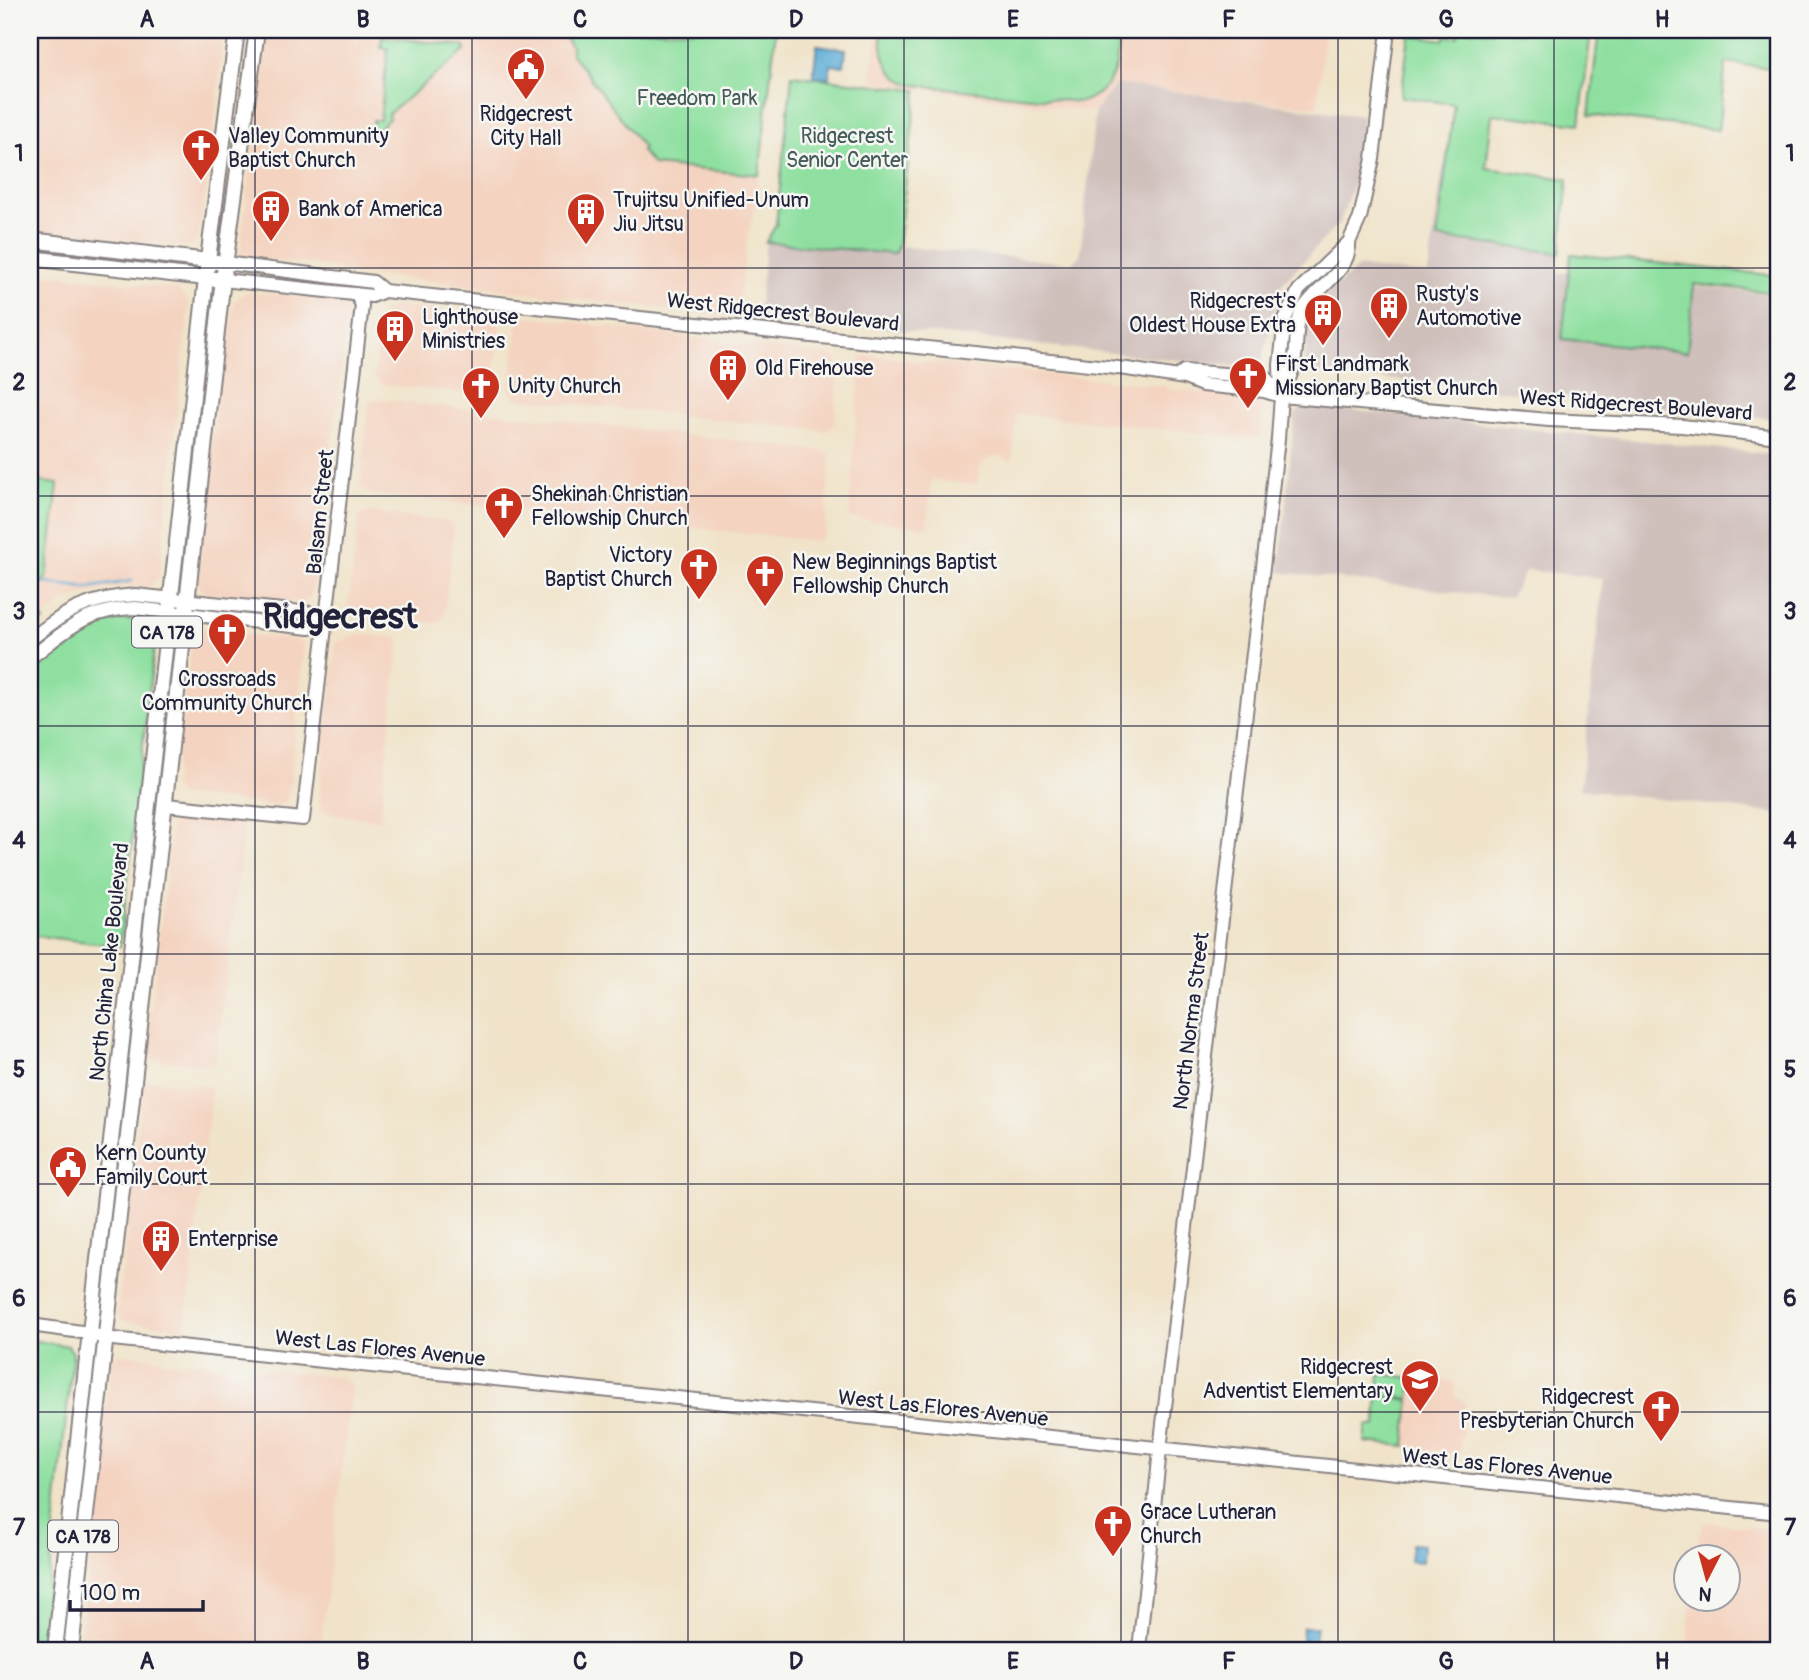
<svg xmlns="http://www.w3.org/2000/svg" width="1809" height="1680" font-family="Pangolin,sans-serif">
<rect width="100%" height="100%" fill="#f6f6f2"/>
<filter id="ink" filterUnits="userSpaceOnUse"><feTurbulence type="fractalNoise" baseFrequency=".0143" numOctaves="2"/><feDisplacementMap in="SourceGraphic" scale="14" xChannelSelector="R" yChannelSelector="G"/><feConvolveMatrix kernelMatrix="1 2 1 2 8 2 1 2 1" color-interpolation-filters="sRGB"/></filter>
<filter id="wash" filterUnits="userSpaceOnUse"><feTurbulence type="fractalNoise" baseFrequency=".00686" numOctaves="4" result="noise"/><feDisplacementMap in="SourceGraphic" scale="28" xChannelSelector="R" yChannelSelector="G"/><feGaussianBlur stdDeviation="1.57" result="paint"/><feColorMatrix in="noise" values="0 0 0 0 0 0 0 0 0 0 0 0 0 0 0 0 0 1.4 0 .05"/><feComposite in="paint" operator="in"/></filter>
<g filter="url(#wash)">
<rect width="100%" height="100%" fill="#f0e3c9"/>
<path fill="#f4d3c0" d="M30 30H222L224 33 208 178 197 243 191 247 30 231Z
M269 30 350 36 358 45 360 30H774L755 206 748 234 737 315 735 317 350 272 319 265 243 257 240 252 266 36Z
M877 30H1325L1317 107 1115 85 1095 112 871 82Z
M30 272 178 289 189 304 159 578 147 588 127 586 107 589 67 600 39 621 54 485 30 482Z
M247 292 341 300 349 310 316 568 311 596 303 603 204 593 198 584 220 364 227 351 235 300Z
M393 306 493 316 500 327 492 389 485 396 381 384 374 377 383 312Z
M529 316 833 356 838 361 835 423 827 431 514 398 510 389 518 319Z
M861 355 1163 386 1172 390 1258 399 1262 407 1260 439 1017 414 1012 461 998 455 988 458 980 468 977 485 931 480 927 527 849 518Z
M379 399 824 451 830 456 825 533 819 541 371 494 360 486 369 401Z
M370 512 450 522 454 530 446 601 444 616 437 623 355 616 348 608 359 516Z
M199 628 298 640 304 644 290 786 287 801 280 806 181 795 173 788 193 633Z
M360 634 400 638 380 820 330 814 321 809 319 796 336 643Z
M178 815 245 820 215 1065 149 1060 146 1054 173 820Z
M149 1080 212 1087 185 1329 124 1321 117 1313 143 1084Z
M120 1354 163 1359 166 1362 183 1364 188 1361 225 1365 228 1370 247 1372 252 1368 345 1378 352 1386 320 1650H218L81 1634 112 1360Z
M1379 1374 1455 1382 1454 1397 1459 1398 1465 1403 1460 1454 1364 1443 1366 1424H1374Z
M1705 1522 1779 1530V1650H1686L1692 1600H1728V1558L1696 1557 1699 1534Z"/>
<path fill="#d0c0bc" d="M1116 84 1362 116 1355 178 1340 222 1282 284 1262 359 1253 368 758 315 766 242 894 254 898 246 1071 263 1080 256 1095 112Z
M1443 166 1568 180 1558 272 1779 295V419L1307 371 1303 366 1308 327 1317 302 1359 267 1428 274Z
M1309 406 1779 455V814L1580 789 1603 578 1526 570 1510 598 1279 572 1295 413Z"/>
<path fill="#8fe0a0" stroke="#58816e" stroke-width="2" d="M568 30H776L759 175 653 165 641 150 643 147 571 53V46L563 34Z
M882 30H1114C1124 59 1112 94 1080 102L915 85C887 79 880 55 882 30Z
M1459 30 1525 32 1526 30H1591L1580 124 1492 114 1486 168 1568 179 1560 253 1437 238 1454 104 1401 97 1409 35 1444 40 1445 36 1458 37Z
M1599 30H1779V69L1726 63 1718 130 1589 115Z
M382 37 464 46 466 50 388 114 389 119 372 134 373 120H380L388 49 381 47Z
M792 75 917 90 898 246 894 254 766 242 776 225Z
M1571 254 1779 276V293L1694 284 1687 352 1562 339Z
M30 480 58 484 47 578 30 593Z
M30 605 44 621 30 633Z
M118 620C132 620 148 617 156 631L120 946 30 935V675C57 651 81 627 118 620Z
M30 1340 68 1346 73 1353 41 1650H30Z
M1379 1374 1412 1378 1410 1399 1379 1396 1410 1400 1405 1446 1365 1442 1367 1426H1376Z"/>
<path fill="#5bacd6" stroke="#3e6788" stroke-width="2" d="M817 45 846 49 844 66 831 65 829 78 813 76Z
M1412 1544 1423 1545 1422 1562 1410 1561Z
M1303 1627H1317L1313 1643 1302 1641Z"/>
<g fill="none" stroke-linecap="round" stroke-linejoin="round">
<path stroke="#5bacd6" stroke-width="2.5" d="M30 581 87 588 132 581"/>
</g>
</g>
<g filter="url(#ink)">
<g fill="none" stroke-linecap="round" stroke-linejoin="round">
<defs>
<path id="secondary" d="M225 263 373 282 384 291
M223 280 372 296 384 291 1127 369 1185 378 1202 385 1264 391 1281 396 1549 420 1682 426 1779 437
M1177 377 1184 371 1265 377 1281 396
M1283 393C1286 385 1291 376 1293 367 1299 348 1293 325 1304 308 1319 285 1351 271 1349 242
M30 640C65 611 88 598 135 595L311 613 327 623
M30 658C69 629 84 610 135 608L309 628 327 623
M166 805 303 819 362 305 356 294
M30 1325 89 1333 104 1338 122 1340 1779 1513
M1139 1650 1160 1450 1278 439 1281 396 1280 365 1285 319 1299 290 1349 242 1360 218 1373 159 1388 30"/>
<path id="primary" d="M30 240 217 262
M30 258 215 279
M55 1650 208 260 237 30
M71 1650 221 295 257 30"/>
</defs>
<use href="#secondary" stroke="#898282" stroke-width="16"/>
<use href="#primary" stroke="#898282" stroke-width="18"/>
<use href="#secondary" stroke="#fff" stroke-width="12"/>
<use href="#primary" stroke="#fff" stroke-width="14"/>
</g>
</g>
<path fill="none" stroke="#22223b" stroke-width="2" stroke-opacity="0.55" d="M255 30V1650M472 30V1650M688 30V1650M904 30V1650M1121 30V1650M1338 30V1650M1554 30V1650M30 268H1779M30 496H1779M30 726H1779M30 954H1779M30 1184H1779M30 1412H1779"/>
<defs>
<symbol id="civic-pin" viewBox="-11 -11 22 30"><path d="M0 17L-7.5 6A9.5 9.5 0 1 1 7.5 6Z" fill="#c8321e" stroke="#f6f6f2"/><path d="M-.6-6.5H3V-4.5H.6V-3L4-1V1h2V6H-6V1h2V-1L-.6-3ZM-1.2 2.5V6h2.4V2.5Z" fill="#fff"/></symbol>
<symbol id="church-pin" viewBox="-11 -11 22 30"><path d="M0 17L-7.5 6A9.5 9.5 0 1 1 7.5 6Z" fill="#c8321e" stroke="#f6f6f2"/><path d="M-1.2-6h2.4v3.5h3.3v2.4h-3.3V6h-2.4V-.1h-3.3v-2.4h3.3Z" fill="#fff"/></symbol>
<symbol id="building-pin" viewBox="-11 -11 22 30"><path d="M0 17L-7.5 6A9.5 9.5 0 1 1 7.5 6Z" fill="#c8321e" stroke="#f6f6f2"/><path d="M-4-6H4V6H1V3H-1V6H-4ZM-2.5-4.3h1.7v1.8h-1.7ZM.8-4.3h1.7v1.8H.8ZM-2.5-1h1.7V.8h-1.7ZM.8-1h1.7V.8H.8Z" fill="#fff"/></symbol>
<symbol id="school-pin" viewBox="-11 -11 22 30"><path d="M0 17L-7.5 6A9.5 9.5 0 1 1 7.5 6Z" fill="#c8321e" stroke="#f6f6f2"/><path d="M0-5L7-2L0 1L-7-2ZM-4 1L0 2.5L4 1V4Q0 6-4 4Z" fill="#fff"/></symbol>
</defs>
<g fill-rule="evenodd">
<use href="#civic-pin" x="504" y="45" width="44" height="60"/>
<use href="#church-pin" x="179" y="126" width="44" height="60"/>
<use href="#building-pin" x="249" y="187" width="44" height="60"/>
<use href="#building-pin" x="564" y="190" width="44" height="60"/>
<use href="#building-pin" x="1367" y="284" width="44" height="60"/>
<use href="#building-pin" x="1301" y="291" width="44" height="60"/>
<use href="#building-pin" x="373" y="307" width="44" height="60"/>
<use href="#building-pin" x="706" y="346" width="44" height="60"/>
<use href="#church-pin" x="1226" y="354" width="44" height="60"/>
<use href="#church-pin" x="459" y="364" width="44" height="60"/>
<use href="#church-pin" x="482" y="484" width="44" height="60"/>
<use href="#church-pin" x="677" y="545" width="44" height="60"/>
<use href="#church-pin" x="743" y="552" width="44" height="60"/>
<use href="#church-pin" x="205" y="610" width="44" height="60"/>
<use href="#civic-pin" x="46" y="1143" width="44" height="60"/>
<use href="#building-pin" x="139" y="1217" width="44" height="60"/>
<use href="#school-pin" x="1398" y="1357" width="44" height="60"/>
<use href="#church-pin" x="1639" y="1387" width="44" height="60"/>
<use href="#church-pin" x="1091" y="1502" width="44" height="60"/>
</g>
<g text-anchor="middle" stroke-width="5" stroke-linejoin="round" paint-order="stroke">
<g fill="#f6f6f2" stroke="#626272" stroke-width="2">
<rect x="132" y="616.5" width="70" height="31" rx="5"/>
<rect x="48" y="1520.5" width="70" height="31" rx="5"/>
</g>
<g font-size="19" font-weight="bold" fill="#22223b">
<text x="167" y="639">CA 178</text>
<text x="83" y="1543">CA 178</text>
</g>
<g font-size="21" fill="#435b59" stroke="#f6f6f2">
<text x="697" y="105">Freedom Park</text>
<text x="847" y="143">Ridgecrest<tspan x="847" dy="24">Senior Center</tspan></text>
</g>
<g font-size="21" fill="#22223b" stroke="#f6f6f2" text-anchor="start">
<text x="526" y="121" text-anchor="middle">Ridgecrest<tspan x="526" dy="24">City Hall</tspan></text>
<text x="228" y="143">Valley Community<tspan x="228" dy="24">Baptist Church</tspan></text>
<text x="613" y="207">Trujitsu Unified-Unum<tspan x="613" dy="24">Jiu Jitsu</tspan></text>
<text x="298" y="216">Bank of America</text>
<text x="1416" y="301">Rusty's<tspan x="1416" dy="24">Automotive</tspan></text>
<text x="1296" y="308" text-anchor="end">Ridgecrest's<tspan x="1296" dy="24">Oldest House Extra</tspan></text>
<text x="422" y="324">Lighthouse<tspan x="422" dy="24">Ministries</tspan></text>
<text x="1275" y="371">First Landmark<tspan x="1275" dy="24">Missionary Baptist Church</tspan></text>
<text x="755" y="375">Old Firehouse</text>
<text x="508" y="393">Unity Church</text>
<text x="531" y="501">Shekinah Christian<tspan x="531" dy="24">Fellowship Church</tspan></text>
<text x="672" y="562" text-anchor="end">Victory<tspan x="672" dy="24">Baptist Church</tspan></text>
<text x="792" y="569">New Beginnings Baptist<tspan x="792" dy="24">Fellowship Church</tspan></text>
<text x="227" y="686" text-anchor="middle">Crossroads<tspan x="227" dy="24">Community Church</tspan></text>
<text x="95" y="1160">Kern County<tspan x="95" dy="24">Family Court</tspan></text>
<text x="188" y="1246">Enterprise</text>
<text x="1393" y="1374" text-anchor="end">Ridgecrest<tspan x="1393" dy="24">Adventist Elementary</tspan></text>
<text x="1634" y="1404" text-anchor="end">Ridgecrest<tspan x="1634" dy="24">Presbyterian Church</tspan></text>
<text x="1140" y="1519">Grace Lutheran<tspan x="1140" dy="24">Church</tspan></text>
</g>
<g font-size="21" fill="#22223b" stroke="#f6f6f2">
<text transform="translate(783 312) rotate(6)" y="7">West Ridgecrest Boulevard</text>
<text transform="translate(1636 405) rotate(4)" y="7">West Ridgecrest Boulevard</text>
<text transform="translate(320 512) rotate(-84)" y="7">Balsam Street</text>
<text transform="translate(109 962) rotate(-84)" y="7">North China Lake Boulevard</text>
<text transform="translate(1191 1021) rotate(-83)" y="7">North Norma Street</text>
<text transform="translate(380 1348) rotate(6)" y="7">West Las Flores Avenue</text>
<text transform="translate(943 1408) rotate(6)" y="7">West Las Flores Avenue</text>
<text transform="translate(1507 1466) rotate(6)" y="7">West Las Flores Avenue</text>
</g>
<g font-size="35" font-weight="bold" fill="#22223b" stroke="#f6f6f2">
<text x="340" y="628">Ridgecrest</text>
</g>
</g>
<rect width="1809" height="1680" fill="none" stroke="#f6f6f2" stroke-width="77"/>
<g transform="translate(1707 1578) rotate(186)"><circle r="33" fill="#f6f6f2" stroke="#a1a1a9" stroke-width="2"/>
<path d="M0-5L12 26L0 18L-12 26Z" fill="#c8321e"/>
<text y="-10" font-size="19" font-weight="bold" text-anchor="middle" fill="#22223b">N</text>
</g>
<path d="M70 1600v10h133v-10" fill="none" stroke="#22223b" stroke-width="3.5"/>
<text x="80" y="1600" font-size="21" fill="#22223b" stroke="#f6f6f2" stroke-width="5" paint-order="stroke">100 m</text>
<rect x="38" y="38" width="1732" height="1604" fill="none" stroke="#22223b" stroke-width="2.5"/>
<g font-size="23" text-anchor="middle" font-weight="bold" fill="#22223b">
<text x="147" y="27">A</text>
<text x="363" y="27">B</text>
<text x="580" y="27">C</text>
<text x="796" y="27">D</text>
<text x="1013" y="27">E</text>
<text x="1229" y="27">F</text>
<text x="1446" y="27">G</text>
<text x="1662" y="27">H</text>
<text x="19" y="161">1</text>
<text x="1790" y="161">1</text>
<text x="19" y="390">2</text>
<text x="1790" y="390">2</text>
<text x="19" y="619">3</text>
<text x="1790" y="619">3</text>
<text x="19" y="848">4</text>
<text x="1790" y="848">4</text>
<text x="19" y="1077">5</text>
<text x="1790" y="1077">5</text>
<text x="19" y="1306">6</text>
<text x="1790" y="1306">6</text>
<text x="19" y="1535">7</text>
<text x="1790" y="1535">7</text>
<text x="147" y="1669">A</text>
<text x="363" y="1669">B</text>
<text x="580" y="1669">C</text>
<text x="796" y="1669">D</text>
<text x="1013" y="1669">E</text>
<text x="1229" y="1669">F</text>
<text x="1446" y="1669">G</text>
<text x="1662" y="1669">H</text>
</g>
</svg>
